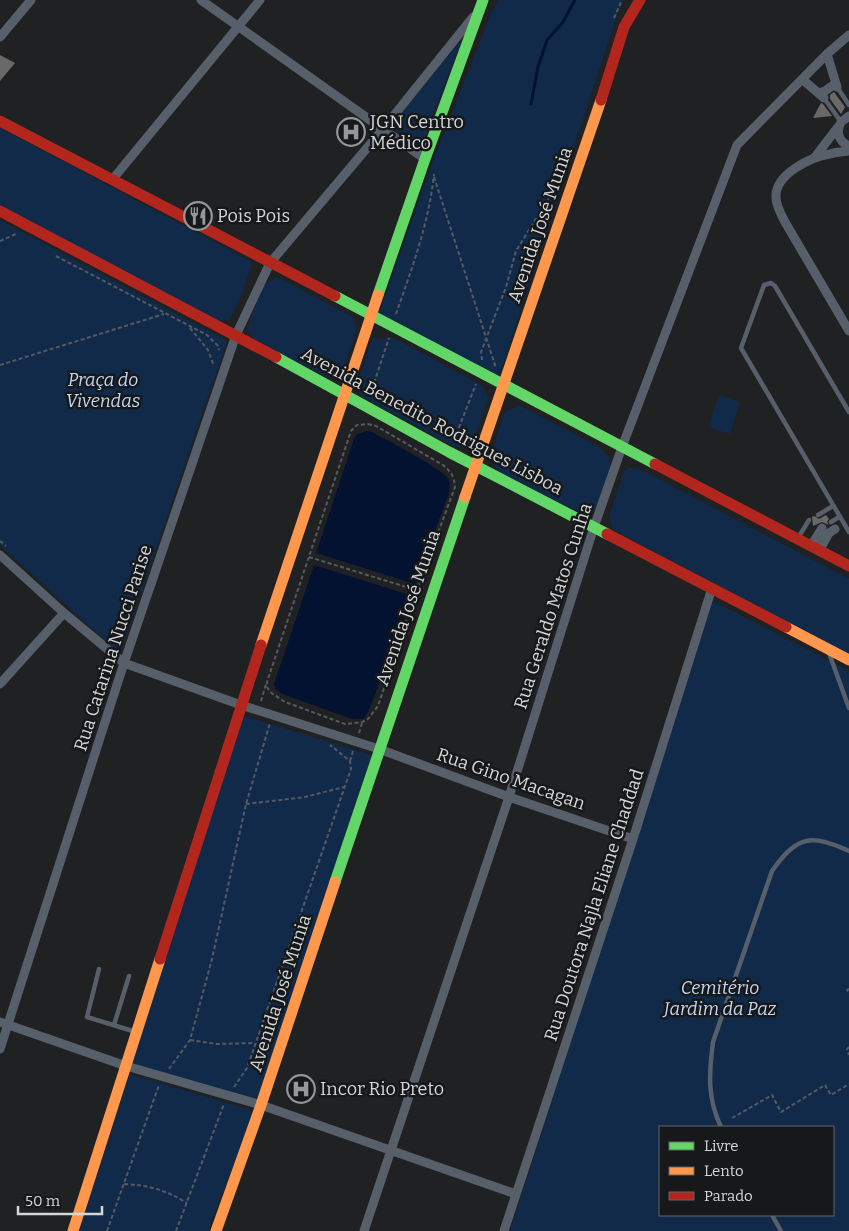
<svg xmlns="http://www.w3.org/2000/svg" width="849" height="1231" font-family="Bitter,serif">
<rect width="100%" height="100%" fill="#202122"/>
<path fill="#112a4a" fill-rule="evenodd" d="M498 0H624L621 3 499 376 379 313 433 161 491 14Z
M462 39 420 149 390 127Z
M0 128 252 262 243 291 230 320 217 321 0 205Z
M0 220 227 341 120 654 0 545Z
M274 278 281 279 353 317 356 330 343 370 331 377 325 376 254 339 248 331 249 323 263 285Z
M372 337 381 339 392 337 483 386 488 398 473 443 469 447H455L364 398 356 389Z
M719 395 740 402 730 434 708 427Z
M519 405 599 447 609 457 611 467 596 510 587 516 497 471 490 457 505 412Z
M628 468H637L644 471 849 579V654L621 534 613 529 609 517 624 472Z
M713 601 849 671V1231H510ZM660 1127H833V1215H660Z
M244 716 372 755 257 1100 132 1064Z
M130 1074 254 1111 208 1231H79Z"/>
<path fill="#031230" d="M366 431 372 432C386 440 444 469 449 480 451 486 449 491 448 496L415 584 316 553 354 439 356 435Z
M314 565 413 596 369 710 364 719H352L280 693 275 688 274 684Z"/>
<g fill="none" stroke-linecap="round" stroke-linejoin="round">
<path stroke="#031230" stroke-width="3" d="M531 104 538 67 547 40 563 22 575 0"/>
</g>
<path fill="#69696a" d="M0 55 15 63 0 81Z
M834 92 845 107 841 114 830 99V95Z
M821 103 823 104 832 116 813 118Z
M826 515 829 519 827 522 829 525 822 522 813 526 812 517 814 516 819 519Z"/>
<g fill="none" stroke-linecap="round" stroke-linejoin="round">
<path stroke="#565a60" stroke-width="2" stroke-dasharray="4 2.5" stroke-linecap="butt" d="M614 18 622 0
M434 177 495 365 494 367
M0 241 16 234
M56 256 207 335 218 346 219 350
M396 314C412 268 429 223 434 174
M190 328 208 350 214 366
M482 360 481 352 506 287 516 251 558 183
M0 365 164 314
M370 395 389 338
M368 424 376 426 443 465C451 472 454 476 455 487L417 590 378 706 368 719 362 722 345 724 285 702 270 692 267 687V682L351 431 357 425Z
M454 440 476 384
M0 541 6 546
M309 557 416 590
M112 639H117L123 631
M261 701 266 684
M359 733 362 723
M350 761 353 751
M246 804 305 797 344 787
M849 989 847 990 849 992
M190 1040 216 1044 255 1043
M849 1047 847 1049 849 1055
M169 1069 190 1040 212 959 246 804 270 723
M234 1087 247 1068 351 769 350 761 330 745
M732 1118 772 1095 781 1112 825 1085 831 1095 849 1084
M124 1184C149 1185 165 1190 187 1203
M107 1231 159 1085
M176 1231 224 1104"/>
<path stroke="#57606a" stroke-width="4.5" d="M837 87 849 105
M824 98 841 122
M849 412 775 286 771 283 764 285 741 348 849 532
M818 515 833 506
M831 522 839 517
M798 538 809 520
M829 653 849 708
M99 969 87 1017 136 1032
M114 1025 129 976
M721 1127C707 1098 709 1073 713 1042L772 871C797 835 811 834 849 851
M772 1215 781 1231"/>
<path stroke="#57606a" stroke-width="9" d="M201 0 425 159
M0 37 31 0
M827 54 837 87
M802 79 824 98
M818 93 825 91 835 84
M849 116 841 122C836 132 838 141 849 146
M849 151C843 152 836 152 830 154 811 157 775 174 776 197 776 206 781 214 785 222L849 331
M815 157 838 127
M112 180 260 0
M811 546 822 528
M819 551 829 533 835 529
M0 555 64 613 124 663 241 705 379 749 509 797 633 839
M0 684 64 613
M0 1022 126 1066 261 1105 516 1194
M0 1049 124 663 236 335 270 263 383 129 473 17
M364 1231 509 797 594 527 622 447 737 145 827 54 849 35
M504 1231 633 839 712 588"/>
<path stroke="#63d668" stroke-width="11" d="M378 295 425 159 483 0
M335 296 655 464
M276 357 449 452 607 534
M335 882 465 497"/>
<path stroke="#ff974d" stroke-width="11" d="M465 497 601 100
M786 627 849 660
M261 645 378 295
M73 1231 160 959
M216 1231 261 1105 335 882"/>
<path stroke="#b3261e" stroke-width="11" d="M601 100 624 27 640 0
M0 121 335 296
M0 211 276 357
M655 464 849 566
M607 534 786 627
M160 959 261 645"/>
</g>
<defs>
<symbol id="hospital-ring" viewBox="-11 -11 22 22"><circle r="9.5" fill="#16181a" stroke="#969798" stroke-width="1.5"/><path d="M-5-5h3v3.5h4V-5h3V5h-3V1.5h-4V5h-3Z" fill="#969798"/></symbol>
<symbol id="restaurant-ring" viewBox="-11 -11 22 22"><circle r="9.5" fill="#16181a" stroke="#969798" stroke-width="1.5"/><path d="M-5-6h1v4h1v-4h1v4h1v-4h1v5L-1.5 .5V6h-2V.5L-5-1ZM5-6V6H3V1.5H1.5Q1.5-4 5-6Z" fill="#969798"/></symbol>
</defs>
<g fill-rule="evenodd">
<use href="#hospital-ring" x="335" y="116" width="32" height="32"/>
<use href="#restaurant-ring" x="182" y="200" width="32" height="32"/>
<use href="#hospital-ring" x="285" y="1073" width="32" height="32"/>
</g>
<g text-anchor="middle" stroke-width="5" stroke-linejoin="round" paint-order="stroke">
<g font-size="18" fill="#d5d6d8" stroke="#16181a" text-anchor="start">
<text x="370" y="128">JGN Centro<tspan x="370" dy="21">Médico</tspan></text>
<text x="217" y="222">Pois Pois</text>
<text x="320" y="1095">Incor Rio Preto</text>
</g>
<g font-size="18" fill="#d5d6d8" stroke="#16181a">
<text transform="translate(540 225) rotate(-71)" y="6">Avenida José Munia</text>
<text transform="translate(432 421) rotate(28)" y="6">Avenida Benedito Rodrigues Lisboa</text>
<text transform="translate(553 606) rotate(-72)" y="6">Rua Geraldo Matos Cunha</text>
<text transform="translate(408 608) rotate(-71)" y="6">Avenida José Munia</text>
<text transform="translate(113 648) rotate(-72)" y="6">Rua Catarina Nucci Parise</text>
<text transform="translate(511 779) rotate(19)" y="6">Rua Gino Macagan</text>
<text transform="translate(594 905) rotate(-72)" y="6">Rua Doutora Najla Eliane Chaddad</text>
<text transform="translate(280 993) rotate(-72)" y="6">Avenida José Munia</text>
</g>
<g font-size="18" font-style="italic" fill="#c0d6f3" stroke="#16181a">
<text x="103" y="386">Praça do<tspan x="103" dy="21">Vivendas</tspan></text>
<text x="720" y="994">Cemitério<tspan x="720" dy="21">Jardim da Paz</tspan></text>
</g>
</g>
<rect x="659" y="1126" width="175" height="90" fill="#16181a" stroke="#626466"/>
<rect x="669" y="1142" width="25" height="8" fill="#63d668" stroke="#626466"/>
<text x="704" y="1151" font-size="15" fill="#d5d6d8">Livre</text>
<rect x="669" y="1167" width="25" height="8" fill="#ff974d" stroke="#626466"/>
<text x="704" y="1176" font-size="15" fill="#d5d6d8">Lento</text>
<rect x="669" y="1192" width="25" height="8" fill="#b3261e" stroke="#626466"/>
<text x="704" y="1201" font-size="15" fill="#d5d6d8">Parado</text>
<path d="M18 1206v8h84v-8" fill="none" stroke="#d5d6d8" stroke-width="2.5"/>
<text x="25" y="1206" font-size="15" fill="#d5d6d8" stroke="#16181a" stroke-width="4" paint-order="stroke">50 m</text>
</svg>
